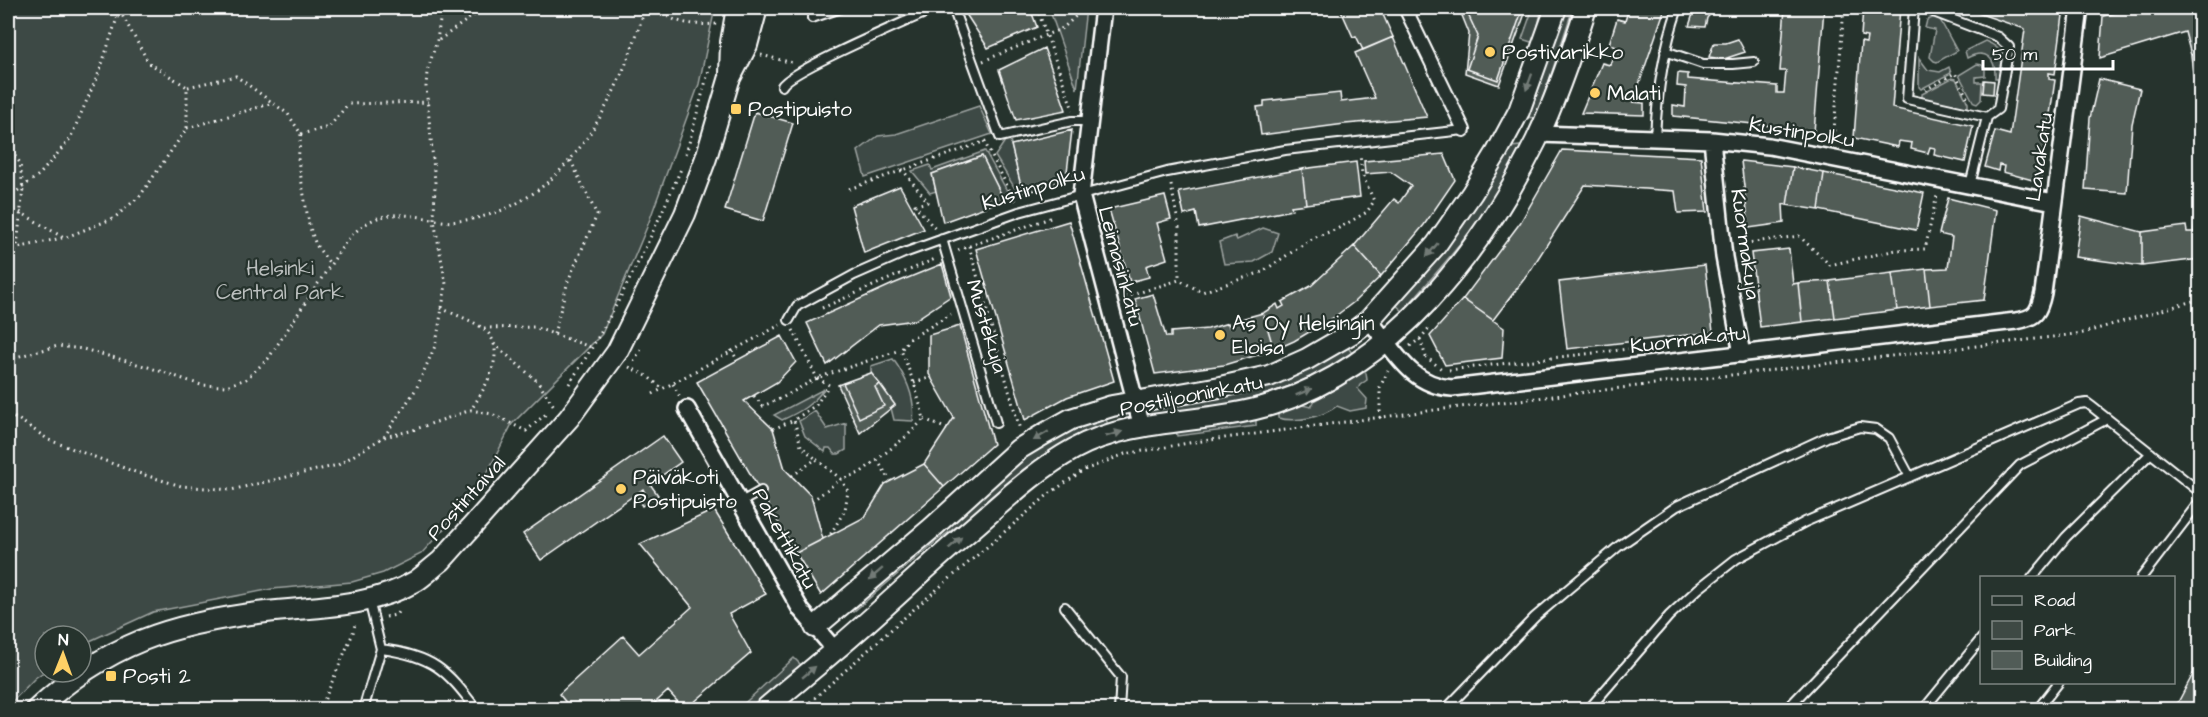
<svg xmlns="http://www.w3.org/2000/svg" width="2208" height="717" font-family="'Architects Daughter',sans-serif">
<rect width="100%" height="100%" fill="#26332d"/>
<filter id="ink" filterUnits="userSpaceOnUse"><feTurbulence type="fractalNoise" baseFrequency=".0167" numOctaves="2"/><feDisplacementMap in="SourceGraphic" scale="12" xChannelSelector="R" yChannelSelector="G"/><feConvolveMatrix kernelMatrix="1 2 1 2 8 2 1 2 1" color-interpolation-filters="sRGB"/></filter>
<g filter="url(#ink)">
<path fill="#3e4944" stroke="#9ea4a2" stroke-width="1.5" d="M8 8H715L699 84 647 227 602 334 512 424 478 491 421 554 383 573 352 582 272 589 153 612 81 645V636H45V671L35 678 8 706Z
M1049 8H1086L1077 89Z
M1533 8H1542L1534 43 1522 39Z
M1563 8H1573L1547 87 1535 118 1525 117Z
M1938 16 1957 51 1937 62 1934 61 1930 57 1935 30 1925 28 1927 20Z
M1985 41C2007 50 2003 57 1999 78H1995C1996 58 1986 48 1967 58L1965 51Z
M1919 58 1928 70 1940 72 1949 67 1951 73 1921 89 1919 87Z
M1977 64 1982 65 1985 69V76L1976 77V82H1982L1981 100 1977 104 1974 103 1959 75Z
M1952 78 1956 79 1968 103V108L1922 98V94Z
M979 106 992 134 865 177 858 151 878 136 896 134Z
M1010 140 1023 194 1019 195 995 156 1005 141Z
M1521 146C1513 161 1505 177 1497 191 1471 235 1436 273 1403 311L1396 305 1462 227 1487 189 1511 147Z
M985 151 1011 198 1004 200 982 156 932 174 936 191 930 193 912 171 930 165 932 170Z
M1263 228 1278 233 1272 252 1254 262 1224 264 1219 242 1235 236 1237 240Z
M1347 346 1352 353C1296 391 1241 404 1174 413L1173 404C1194 401 1217 399 1237 394 1277 384 1313 368 1347 346Z
M893 359C906 377 916 398 913 421L894 420 891 408 895 405 871 373V366Z
M1364 372 1366 373 1367 380 1360 385 1358 389 1367 399 1366 408 1350 411 1337 406C1323 417 1296 423 1278 418V413L1302 405 1311 407 1315 400Z
M824 389C812 405 800 412 782 420L774 415Z
M815 411 827 429 846 423V450L839 454H835L830 448H826L825 452 805 436 799 421Z
M1105 416 1108 425 1076 436 1026 468 971 516 938 540 853 612 850 610 1025 457 1074 427Z
M1256 418V426L1177 436 1176 430Z
M794 658 801 665 751 709 737 710Z"/>
<path fill="#515c57" stroke="#fff" stroke-width="1.5" d="M962 8H1030L1037 27 988 48Z
M1340 8H1380L1393 37 1363 50 1356 36 1353 37Z
M1459 8H1465L1478 36 1467 69 1498 80 1523 8H1527L1499 85 1465 73 1469 33Z
M1465 8H1523L1498 80 1467 69 1478 36Z
M1629 8H1665L1633 102 1644 103V115L1581 113 1602 63 1610 65 1616 47 1609 44 1617 19 1625 21Z
M1695 8H1715L1707 18 1705 27 1689 26Z
M1785 8H1824L1814 132 1764 125 1673 116V105L1685 107 1686 87 1677 86 1678 73 1688 74V79L1777 86V93H1784L1786 71H1780Z
M1863 8H1900L1892 108 1973 126 1965 162 1934 155 1935 148 1930 147 1928 153 1911 149 1912 143 1899 141 1898 147 1854 138 1861 42 1866 43 1867 37 1861 36Z
M1963 8H2064L2055 74 2049 73V79L2055 80 2040 182 2003 172 2004 166 1999 165 1998 171 1985 167 1995 131 2010 135 2025 29Z
M2136 8H2200V53L2191 55 2185 32 2100 58 2103 16Z
M1393 37 1427 117 1345 124 1261 135 1257 107 1264 106V101L1340 93 1341 102 1375 98 1355 53Z
M1738 39 1745 52 1724 59 1709 57 1714 43H1726Z
M1044 48 1066 110 1016 120 999 70Z
M2200 53V136L2191 55Z
M2099 79 2140 89 2132 124 2127 193 2085 190 2090 118Z
M1984 80 1994 81 1993 94 1983 93Z
M755 112 793 123 763 221 725 210Z
M1072 130 1066 180 1023 194 1011 145Z
M1562 150 1701 157 1707 212 1678 213 1675 191 1585 185 1528 274 1493 320 1463 299 1520 223Z
M2200 151V259L2142 266V232L2186 226 2187 232H2194Z
M1444 154 1455 180 1424 225 1381 276 1354 246 1394 199 1399 203 1411 186 1391 172 1365 174 1364 161Z
M982 156 1004 200 943 222 932 174Z
M1741 161 1793 167 1787 205 1783 204 1784 223 1749 228Z
M1356 162 1360 197 1306 204 1302 169Z
M1793 167 1824 173 1819 210 1787 205Z
M1302 169 1306 204 1291 206 1292 210 1199 228 1196 212 1184 215 1179 192Z
M1824 173 1924 193 1916 230 1819 210Z
M900 186 924 229 864 253 851 206Z
M1165 196 1171 219 1157 223 1167 259 1146 266 1149 277 1130 282 1109 209Z
M1948 198 1996 210 1984 300 1930 306 1926 269 1948 268 1952 237 1939 234Z
M2081 216 2142 232V266L2075 257Z
M1069 221 1114 381 1067 397 1025 420 976 249Z
M1354 246 1381 276 1354 302 1333 318 1294 341 1274 350 1263 313 1277 304 1279 309 1284 306 1282 302 1311 286Z
M1789 249 1793 284 1798 283 1802 322 1760 327 1751 253Z
M942 264 951 296 915 320 879 325 827 365 807 323 893 284Z
M1705 265 1713 332 1567 349 1559 282Z
M1926 269 1930 306 1897 310 1892 273Z
M1892 273 1897 310 1835 318 1830 281Z
M1830 281 1835 318 1802 322 1798 283Z
M1153 294 1166 337H1171V332L1208 329 1228 323 1229 327 1234 325 1233 321 1263 313 1274 350 1224 365 1155 374 1135 299Z
M1463 299 1504 328 1502 358 1445 365 1430 336Z
M960 326 993 444 944 487 924 464 954 418 929 374V335Z
M782 336 796 362 777 382 744 401 773 429 785 469 811 496 823 539 796 553 697 382Z
M871 373 880 384 875 387 884 406 859 418 843 383Z
M843 383 859 418 884 406 875 387 880 384 895 405 860 433 838 385Z
M663 436 681 462 650 484 658 495 642 506 637 498 645 493 643 489 541 560 523 534Z
M924 464 944 487 821 595 796 553 865 517 885 484Z
M714 510 766 594 729 614 751 653 685 710 668 691 647 710H572L559 694 623 636 639 654 692 607 640 544Z
M2200 661V710H2174Z"/>
<g fill="none" stroke-linecap="round" stroke-linejoin="round">
<defs>
<path id="service" d="M953 8 1000 137 1072 121H1089
M1914 8 1907 99 1987 117
M1923 8 1998 37 2009 47 1998 109 1987 117 1970 185
M812 18 841 8
M1665 51 1703 64H1733L1754 62
M782 86C790 70 912 19 936 8
M1655 138C1657 93 1663 50 1678 8
M942 239 996 423
M789 320 797 306 854 275 904 253 1019 212 1167 172 1285 150 1464 130
M741 502 761 491
M2032 578 2066 537 2151 453
M2141 578 2200 501
M1065 607 1121 677 1119 710
M381 649C433 656 446 669 477 710
M50 698 59 710
M363 710 381 649 369 600
M1445 710 1535 617 1619 546 1677 506 1827 437 1860 427 1876 429 1889 438 1910 477
M1588 710 1669 616 1698 589 1736 559 1805 522 2079 404 2087 403 2091 406 2200 492
M1786 710 2020 465 2107 419
M1923 710 1982 638
M2037 710 2059 682"/>
<path id="pedestrian" d="M1405 8 1464 130"/>
<path id="minor" d="M1103 8 1081 195 1142 427
M1539 134 1712 140 1769 146 2054 202
M1712 140 1724 257 1742 354
M1369 320C1394 349 1410 386 1452 388L2016 321C2036 318 2039 312 2043 293L2080 8
M687 409 801 610 835 650"/>
<path id="tertiary" d="M730 74 731 42 737 8
M815 627 932 528 1019 449 1044 434 1071 419 1112 406 1220 387 1269 376 1307 359 1352 333 1369 320 1436 245 1472 193 1497 152 1519 111 1556 8
M36 710C106 644 172 623 266 612 317 606 370 608 416 581 425 575 433 567 441 561L569 418 617 352 685 214 706 158 729 80 747 45 757 8
M764 710C787 690 811 671 834 651 878 614 919 574 962 537 998 507 1032 472 1074 449 1135 416 1208 425 1273 404 1395 365 1481 252 1536 141 1556 99 1572 52 1586 8"/>
</defs>
<use href="#service" stroke="#fff" stroke-width="12"/>
<use href="#pedestrian" stroke="#fff" stroke-width="16"/>
<use href="#minor" stroke="#fff" stroke-width="20"/>
<use href="#tertiary" stroke="#fff" stroke-width="24"/>
<path stroke="#fff" stroke-width="3" stroke-dasharray="1.5 4.5" stroke-linecap="butt" d="M652 8C659 10 663 13 669 17 683 25 702 25 718 24
M1037 8 1073 110
M439 40 484 8
M761 55 793 63
M983 61 1063 28 1077 15V8
M188 87 236 76 288 114 301 134 298 160 309 225 316 245 330 264
M1925 90 1955 73 1969 101
M187 128 273 103
M301 134 329 127 348 104 428 102
M984 141 1015 201
M1833 143 1844 8
M8 146 20 163 23 189 17 247 8 261
M686 154 711 62
M902 169 928 202 915 205 936 230
M1171 185 1179 227V280
M849 189 989 140
M8 198 40 174 70 139 100 70 120 9
M20 212 64 238 114 218 140 196 187 128V87L149 63 118 8
M1739 244 1799 236 1830 265 1896 250 1925 249 1937 195
M969 246 1020 430
M8 250 62 238
M958 250 1053 217
M1125 297 1179 280 1202 292 1262 272 1313 238 1337 229 1367 212 1374 201 1362 174 1360 154
M441 308C455 315 472 320 484 329 510 350 484 389 471 410
M822 308 935 259
M484 328 534 327 593 348
M793 330 817 378 829 385 816 405 794 420
M554 334 568 281 597 215 570 159
M1420 339 1426 357 1443 370
M494 344 537 381 554 406 553 407
M1410 346 1420 339 1429 328
M731 350 737 359
M8 359 58 346 83 349 148 367 201 385 226 386 246 379 268 359 345 243C369 214 390 211 426 218 437 220 447 223 458 221 566 210 618 100 645 8
M634 361 641 349
M629 367 647 376 663 389
M1449 370 1628 349
M914 383 932 377
M569 384C614 316 649 243 681 169
M673 384 680 397
M653 394 780 325
M754 396 763 406 782 398 817 378 900 350
M8 416 18 419 49 440 135 472 181 486 231 490 338 465 384 437 410 431 471 410 492 414 526 431 546 414
M1380 418V387L1388 371
M924 419 947 429
M773 429 794 420 801 446 816 459
M384 437 416 389 436 344 446 284 434 220 435 181 426 87 427 72 437 40 442 8
M877 460 891 481
M792 476 816 459 841 479 860 473 908 435 924 419 914 383 901 350 908 340 951 314
M812 501 841 479 848 491 845 510 830 535
M386 617 396 615 400 609
M320 710 353 633 355 624
M801 710 914 609 1049 494 1082 471 1125 454 1195 442 1435 410 2061 336 2083 333 2200 299"/>
<use href="#service" stroke="#26332d" stroke-width="8"/>
<use href="#pedestrian" stroke="#26332d" stroke-width="12"/>
<use href="#minor" stroke="#26332d" stroke-width="15"/>
<use href="#tertiary" stroke="#26332d" stroke-width="20"/>
</g>
<defs><path id="oneway-solid" d="M-6-.8H1V-3.2L6.5 0L1 3.2V.8H-6Z" transform="scale(1.5)"/></defs>
<g fill="#727a76">
<use href="#oneway-solid" transform="translate(1529 82) rotate(110)"/>
<use href="#oneway-solid" transform="translate(1432 250) rotate(130)"/>
<use href="#oneway-solid" transform="translate(1304 392) rotate(-22)"/>
<use href="#oneway-solid" transform="translate(1114 434) rotate(-16)"/>
<use href="#oneway-solid" transform="translate(1041 436) rotate(149)"/>
<use href="#oneway-solid" transform="translate(955 543) rotate(-41)"/>
<use href="#oneway-solid" transform="translate(876 574) rotate(139)"/>
<use href="#oneway-solid" transform="translate(809 672) rotate(-40)"/>
</g>
</g>
<g fill="#ffd166" stroke="#26332d" stroke-width="2">
<circle cx="1490" cy="52" r="6"/>
<circle cx="1595" cy="93" r="6"/>
<rect x="730" y="103" width="12" height="12" rx="3"/>
<circle cx="1220" cy="335" r="6"/>
<circle cx="621" cy="489" r="6"/>
<rect x="105" y="670" width="12" height="12" rx="3"/>
</g>
<g text-anchor="middle" stroke-width="4.5" stroke-linejoin="round" paint-order="stroke">
<g font-size="21" fill="#fff" stroke="#26332d" text-anchor="start">
<text x="1502" y="59">Postivarikko</text>
<text x="1607" y="100">Malati</text>
<text x="748" y="116">Postipuisto</text>
<text x="1232" y="330">As Oy Helsingin<tspan x="1232" dy="24">Eloisa</tspan></text>
<text x="633" y="484">Päiväkoti<tspan x="633" dy="24">Postipuisto</tspan></text>
<text x="123" y="683">Posti 2</text>
</g>
<g font-size="21" fill="#fff" stroke="#26332d">
<text transform="translate(1802 132) rotate(9)" y="7">Kustinpolku</text>
<text transform="translate(2039 157) rotate(-82)" y="7">Lavakatu</text>
<text transform="translate(1033 188) rotate(-17)" y="7">Kustinpolku</text>
<text transform="translate(1746 244) rotate(82)" y="7">Kuormakuja</text>
<text transform="translate(1121 266) rotate(75)" y="7">Leimasinkatu</text>
<text transform="translate(987 326) rotate(73)" y="7">Mustekuja</text>
<text transform="translate(1688 339) rotate(-7)" y="7">Kuormakatu</text>
<text transform="translate(1191 395) rotate(-11)" y="7">Postiljooninkatu</text>
<text transform="translate(466 498) rotate(-48)" y="7">Postintaival</text>
<text transform="translate(785 538) rotate(61)" y="7">Pakettikatu</text>
</g>
<g font-size="21" fill="#bbbfbe" stroke="#26332d">
<text x="280" y="275">Helsinki<tspan x="280" dy="24">Central Park</tspan></text>
</g>
</g>
<rect width="2208" height="717" fill="none" stroke="#26332d" stroke-width="30"/>
<rect x="15" y="15" width="2178" height="687" fill="none" stroke="#fff" stroke-width="2" filter="url(#ink)"/>
<rect x="1980" y="576" width="195" height="108" fill="#26332d" stroke="#7d8581" stroke-width="1.5"/>
<rect x="1992" y="596" width="30" height="9" fill="#26332d" stroke="#7d8581" stroke-width="1.5"/>
<text x="2034" y="606" font-size="18" fill="#ffffff">Road</text>
<rect x="1992" y="621" width="30" height="18" fill="#3e4944" stroke="#7d8581" stroke-width="1.5"/>
<text x="2034" y="636" font-size="18" fill="#ffffff">Park</text>
<rect x="1992" y="651" width="30" height="18" fill="#515c57" stroke="#7d8581" stroke-width="1.5"/>
<text x="2034" y="666" font-size="18" fill="#ffffff">Building</text>
<g transform="translate(63 654) rotate(1)"><circle r="28" fill="#26332d" stroke="#7d8581" stroke-width="1.5"/>
<path d="M0-4.5L10 22L0 15L-10 22Z" fill="#ffd166"/>
<text y="-9" font-size="16" font-weight="bold" text-anchor="middle" fill="#ffffff">N</text>
</g>
<path d="M1983 60v9h130v-9" fill="none" stroke="#ffffff" stroke-width="3"/>
<text x="1992" y="60" font-size="18" fill="#ffffff" stroke="#26332d" stroke-width="4.5" paint-order="stroke">50 m</text>
</svg>
